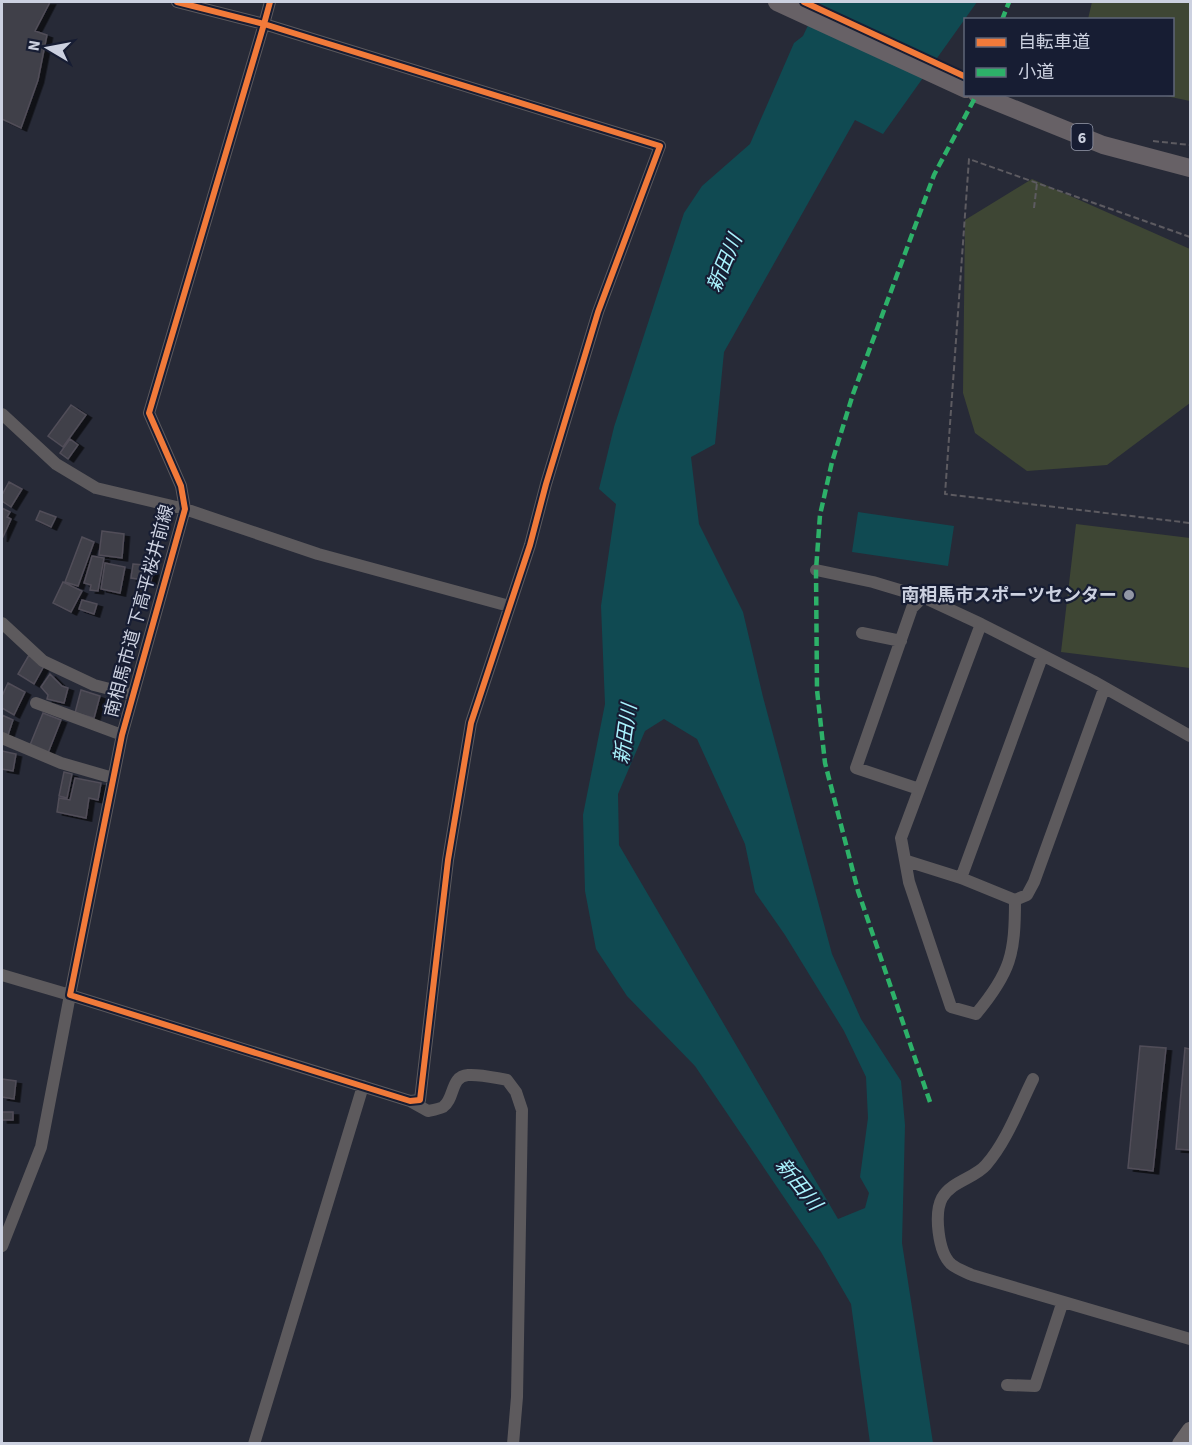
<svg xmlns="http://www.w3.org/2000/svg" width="1192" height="1445" font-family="'Source Sans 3','Noto Sans JP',sans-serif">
<defs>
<filter id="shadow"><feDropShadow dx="5.5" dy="3" stdDeviation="0" flood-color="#0009"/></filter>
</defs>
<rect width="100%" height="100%" fill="#272a37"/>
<path fill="#3e4634" d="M1092 2H1190V101L1161 95 1172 94V20L1088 19Z
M1032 179 1190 249V403L1107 465 1027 471 975 433 963 393 965 220Z
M1076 524 1190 538V668L1061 652Z"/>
<path fill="#104a52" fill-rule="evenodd" d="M819 2H977L883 134 855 120 724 352 715 444 691 457 699 524 743 612 763 697 832 954 861 1019 901 1081 905 1125 902 1243 933 1443H870L851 1304 821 1252 695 1066 627 996 596 949 585 891 583 815 605 704 601 606 616 504 599 489 614 427 684 213 702 186 750 144 794 43 803 36ZM664 719 697 739 745 844 755 892 785 935 844 1031 866 1077 868 1118 860 1177 869 1193 865 1208 838 1219 619 845 618 794 645 731Z
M858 512 954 526 948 566 852 552Z"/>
<path fill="#403f49" stroke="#514e59" stroke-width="1.5" filter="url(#shadow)" d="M2 2H50L35 31 47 35 38 80 21 128 2 119Z
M71 405 86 415 63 447 48 436Z
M70 439 78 445 68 459 60 453Z
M9 482 22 489 11 507 2 501V495Z
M2 508 10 512 7 517 11 519 2 539Z
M40 511 56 517 51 527 36 520Z
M102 531 124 534 122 558 99 555Z
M82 537 94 542 78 586 65 582Z
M92 556 104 558 98 591 90 590 91 585 84 583Z
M105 563 125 567 120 593 101 589Z
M133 564 144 565 143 571 153 572 151 581 131 578Z
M63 582 82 591 71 612 53 603Z
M82 600 97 604 94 614 79 609Z
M29 655 45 664 34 684 18 674Z
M50 674 62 686 68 688 64 703 47 699 48 695 41 687Z
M8 683 25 692 14 715 2 708V696Z
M81 690 100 696 94 718 75 713Z
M43 713 61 720 48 753 30 745Z
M2 715 13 720 8 735 2 733Z
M2 751 16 754 13 771 2 769Z
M64 772 72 774 67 798 59 796Z
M75 778 101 783 98 800 89 798 86 818 57 812 59 798 70 800Z
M1140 1046 1166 1048 1153 1171 1128 1168Z
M1185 1048 1190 1049V1150L1176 1149Z
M2 1079 16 1081 14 1099 2 1097Z
M2 1112H13V1120H2Z"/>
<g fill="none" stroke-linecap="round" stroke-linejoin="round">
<path stroke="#5d5b61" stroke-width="2" stroke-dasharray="6 3" stroke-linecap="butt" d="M1153 141 1190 145
M1034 208 1037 183
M1190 237 969 159 945 494 1190 523"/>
<path stroke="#5d5a5d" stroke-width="12" d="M177 2 264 24 660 146 598 312 546 484 530 545 471 723 448 860 420 1100 410 1101 70 995 122 735 185 509 181 486 149 413 264 24 270 2
M2 414 56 464 96 488 185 509 318 554 509 606
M816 570 873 582 923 597 981 624 1093 681 1190 736
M2 623 43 661 94 685 133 695
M981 624 901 838 909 882 951 1007 976 1014C1011 972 1015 954 1015 900
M862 633 901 641
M36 703 122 735
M2 738 61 763 113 778
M919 789 856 768 912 608 923 597
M907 861 961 878 1015 900 1027 895 1034 882 1104 689
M961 878 1042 657
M2 975 70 995 41 1147 2 1246
M1033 1079C1019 1107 1007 1141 986 1165 975 1178 952 1181 942 1198 934 1213 938 1252 951 1264 957 1269 966 1272 972 1275L1190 1339
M410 1101 428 1111C433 1110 439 1109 443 1107 455 1099 450 1076 468 1075 481 1074 495 1078 507 1080L516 1092 522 1110 517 1397 513 1444
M1007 1385 1035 1386 1062 1304
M254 1444 363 1086"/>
<path stroke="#6a6567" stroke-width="16" d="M1180 1444 1190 1430"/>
<path stroke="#676166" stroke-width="18" d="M777 2 966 89
M977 94 1103 145 1190 168"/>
<path stroke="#2db169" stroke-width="4.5" stroke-dasharray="9 4.5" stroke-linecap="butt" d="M1002 20 1009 2
M930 1102 858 891 825 763 817 690 816 570 820 515 832 462 853 394 934 175 977 94"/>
<defs>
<path id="cycleway" d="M177 2 264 24 660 146 598 312 546 484 530 545 471 723 448 860 420 1100 410 1101 70 995 122 735 185 509 181 486 149 413 264 24 270 2
M804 2 966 77"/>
</defs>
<use href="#cycleway" stroke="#171d33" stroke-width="10"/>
<use href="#cycleway" stroke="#f17a3a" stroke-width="6"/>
</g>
<circle fill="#9297a5" stroke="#171d33" stroke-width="2" cx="1129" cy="595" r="6"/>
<g text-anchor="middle" stroke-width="4.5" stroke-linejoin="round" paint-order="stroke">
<rect fill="#171d33" stroke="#969bac" stroke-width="1.5" x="1071.5" y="124" width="21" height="26" rx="4.5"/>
<g font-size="16" font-weight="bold" fill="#ccd1e0">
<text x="1082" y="143">6</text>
</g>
<g font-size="18" font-weight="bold" fill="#ccd1e0" stroke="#171d33" text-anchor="end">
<text x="1117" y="601">南相馬市スポーツセンター</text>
</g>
<g font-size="18" fill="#ccd1e0" stroke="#171d33">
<text transform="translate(139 611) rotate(-75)" y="6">南相馬市道 下高平桜井前線</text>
</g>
<g font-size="20" font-style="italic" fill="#a9f2fd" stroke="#171d33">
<text transform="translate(724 263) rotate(-67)" y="7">新田川</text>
<text transform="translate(625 734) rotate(-82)" y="7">新田川</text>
<text transform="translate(799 1184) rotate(51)" y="7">新田川</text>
</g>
</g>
<rect width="1192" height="1445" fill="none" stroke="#ccd1e0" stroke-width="6"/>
<rect x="964" y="18" width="210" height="78" fill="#171d33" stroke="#5f6578" stroke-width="1.5"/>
<rect x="976" y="38" width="30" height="9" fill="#f17a3a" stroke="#5f6578" stroke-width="1.5"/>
<text x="1018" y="48" font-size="18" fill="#ccd1e0">自転車道</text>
<rect x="976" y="68" width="30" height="9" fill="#2db169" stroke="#5f6578" stroke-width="1.5"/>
<text x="1018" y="78" font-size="18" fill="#ccd1e0">小道</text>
<g transform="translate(48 48) rotate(280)" stroke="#171d33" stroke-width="4.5" paint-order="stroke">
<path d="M0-4.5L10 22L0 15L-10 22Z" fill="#ccd1e0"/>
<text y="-9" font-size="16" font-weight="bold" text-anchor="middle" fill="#ccd1e0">N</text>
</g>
</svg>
